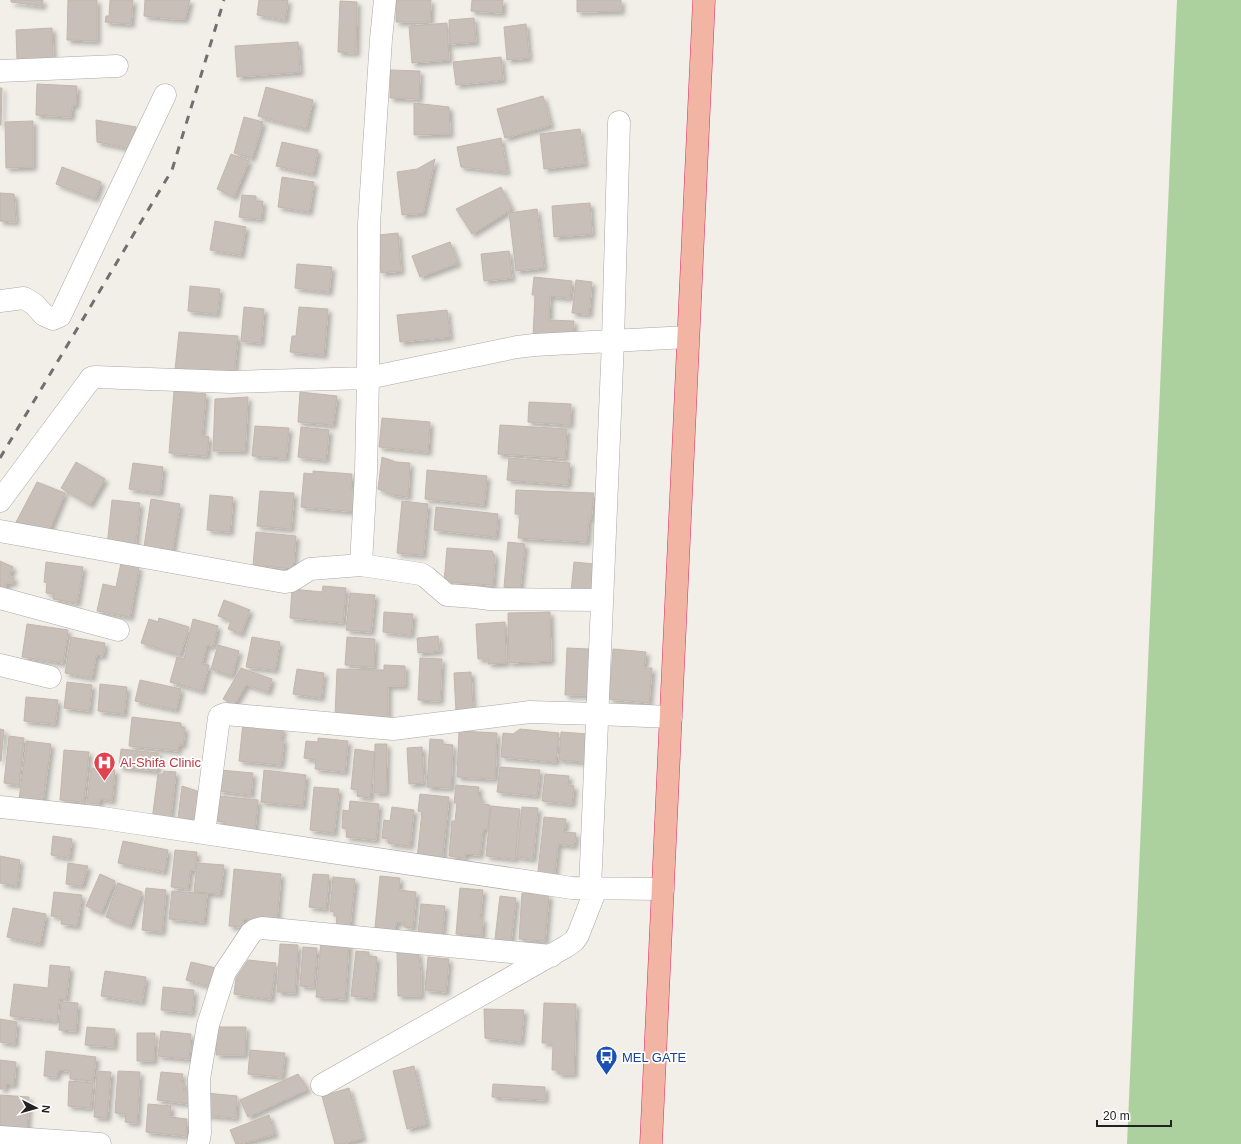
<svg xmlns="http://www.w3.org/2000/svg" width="1241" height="1144" font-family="Helvetica,sans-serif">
<defs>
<filter id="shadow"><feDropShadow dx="3.5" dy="3.5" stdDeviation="2" flood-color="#0004"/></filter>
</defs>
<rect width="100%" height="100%" fill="#f2efe9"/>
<path fill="#add19e" d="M1177 0H1241V1144H1127Z"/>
<path fill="#c7bfb8" stroke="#c4b6ab" filter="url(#shadow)" d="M11 0H43L42 6 11 2Z
M68 0H97V41L67 40Z
M110 0H133L131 24 105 22 106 16H109Z
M145 0H190L185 19H175L144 16Z
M259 0H288L285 20 257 15Z
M396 0H431L430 22H396Z
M472 0H503L502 13 471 11Z
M577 0H621V11L577 12Z
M340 1 357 2 356 53 338 52Z
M474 18 476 42 450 44 449 20Z
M447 23 449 60 412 63 409 26Z
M526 24 529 58 507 60 504 27Z
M52 28 53 58 17 60 16 30Z
M298 42 300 72 237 77 235 46Z
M501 57 503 80 456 85 453 62Z
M390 70 420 71 419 99 390 98Z
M37 84 77 86 76 105H72L71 117 36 115Z
M266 87 313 100 306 129 258 116Z
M0 88H2L1 125H0Z
M543 96 551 125 505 138 497 109Z
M414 103 449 107 450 134 414 135Z
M244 117 263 122 252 158 234 153Z
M96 120 136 127 132 149 97 142Z
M33 121V167L6 168 5 122Z
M580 129 585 164 544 169 540 134Z
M501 138 507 172 461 167 457 147Z
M282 142 318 150 313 174 276 166Z
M231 154 249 161 234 197 217 189Z
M435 159 423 213 402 215 397 172 417 169Z
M62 167 101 182 95 199 56 184Z
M282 177 314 182 309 212 278 207Z
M501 187 512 209 472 234 456 209Z
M0 193 14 194 16 222 0 221Z
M242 195 256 196V201H263L261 219 239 217Z
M590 203 592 234 554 237 552 206Z
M537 209 544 268 516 271 509 213Z
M215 221 246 227 241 255 210 250Z
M398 233 401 271 381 273 378 235Z
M450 242 458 263 420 277 412 256Z
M509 251 512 278 484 281 481 254Z
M297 264 332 267 329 292 295 288Z
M534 277 572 281 570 298 550 296 549 320 574 321 573 338 533 337 535 295H532Z
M576 280 592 282 589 314 572 313Z
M190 286 220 289 217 314 188 311Z
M244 307 264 309 261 343 241 341Z
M299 307 328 309 324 355 290 352 292 336H296Z
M447 310 450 337 400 342 397 315Z
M179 332 238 336 234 375 175 370Z
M174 391 206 394 202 436 209 437 207 456 169 453Z
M300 392 337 396 333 425 298 422Z
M248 397 245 451H213L215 399Z
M529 402 571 404 570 425 528 422Z
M382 418 430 422 428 452 379 447Z
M500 425 567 429 565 458 498 454Z
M255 426 289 428 286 458 252 456Z
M301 427 329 430 326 460 298 457Z
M382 457 396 462 410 463 408 497 393 495 378 489Z
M509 458 570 463 568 485 507 480Z
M76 462 105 479 90 505 61 488Z
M133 463 163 467 160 493 129 489Z
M427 470 487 476 484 505 425 499Z
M313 471 352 474 351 489 359 490 358 512 301 507 304 473 313 474Z
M37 482 65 493 48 533 14 526Z
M516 490 594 493 591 519 589 518 587 542 518 538 520 514H515Z
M260 491 294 493 291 529 257 526Z
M210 495 233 497 230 532 207 530Z
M151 499 180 504 172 552 144 547Z
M112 500 140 503 135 549 107 546Z
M402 501 428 504 423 555 397 553Z
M436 507 498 514 496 537 434 530Z
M256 532 296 536 293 569 253 565Z
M508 542 525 544 520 589 504 587Z
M447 548 492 551 495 557 493 585 444 582Z
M0 561 13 567 9 577H14L13 583H7L3 594 0 593Z
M46 562 83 567 77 603 53 599 54 594 46 593 47 583 44 582Z
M574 562 594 564 591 594 571 592Z
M121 563 139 567 130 617 97 611 103 584 116 587Z
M323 586 346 588 343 623 290 618 292 589 322 592Z
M350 593 375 595 371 632 346 630Z
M224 600 250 610 241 634 228 629 231 621 218 616Z
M384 612 413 614 411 635 383 632Z
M550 612 551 661 509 663 508 613Z
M159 618 189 627 180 655 141 643 149 619 158 622Z
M193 619 218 626 213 647 207 645 202 664 209 665 202 691 170 682 177 657 184 659Z
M505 622 506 663 488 664V659H478L476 624Z
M27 624 68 630 63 663 22 657Z
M438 636 440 651 418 653 417 638Z
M71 637 105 643 103 656 96 655 92 678 65 673Z
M252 637 280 642 275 670 246 667Z
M347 637 375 639 374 667 345 665Z
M218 645 239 651 232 676 211 669Z
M567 648 589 649 588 695H565Z
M613 649 646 652 644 668H652L649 703 609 699Z
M420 658 442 659 440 701 418 700Z
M384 665 405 666V686H388V718L335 716 337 669 384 670Z
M241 668 272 679 268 692 246 685 234 705 223 699Z
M297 669 324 673 321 698 293 694Z
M471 672 473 711 456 712 454 673Z
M140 680 181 689 176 710 135 701Z
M67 682 92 685 89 711 64 708Z
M100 684 127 687 124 714 98 711Z
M26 697 58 700 55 724 24 721Z
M132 717 181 723V727L185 728 183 745 179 744 178 751 129 746Z
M243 723 283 728 281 740H284L281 765 239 761Z
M0 729 4 730 1 761H0Z
M520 729 559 733 556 762 501 757 503 733 513 734Z
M459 731 497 733 495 779 457 777Z
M561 732 588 734 585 762 559 760Z
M9 736 24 738 19 785 4 783Z
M318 738 348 741 345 772 315 769 316 760 304 758 306 741 318 742Z
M430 739 443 740V744L453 745 451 788 427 787Z
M27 741 51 744 43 802 19 799Z
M375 744H387L386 793H374Z
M422 747 424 783 409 784 407 748Z
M121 749 159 753 157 771 119 767Z
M355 749 375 752 370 798 357 796 358 790 351 789Z
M64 750 89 752 84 802 60 800Z
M500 767 540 770 537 796 497 792Z
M91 768 115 770 112 801 100 799 99 804 87 803Z
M220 770 253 773 251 795 218 791Z
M264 770 306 775 303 806 261 802Z
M164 771 176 772 170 822 152 820 158 774H163Z
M545 774 569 776 568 785 574 786 572 804 542 801Z
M456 785 479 787 478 797 482 798V804L490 805 488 829H483L480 855 465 854V858L449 856 452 821H455L457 803H454Z
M182 786 200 792 197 820 178 818Z
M314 787 339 789 334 833 310 830Z
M420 794 449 797 442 862 417 859 422 812 418 811Z
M219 796 258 800 255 830 224 827 225 822 216 821Z
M350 801 379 804 376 840 346 837 347 829 342 828 343 810 349 811Z
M491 806 520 809 515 859 486 856Z
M392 807 414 810 410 846 388 843 389 839 382 838 384 820 390 821Z
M522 807 538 808 533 859 517 857Z
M544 817 566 819 564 832 576 833 574 846 558 844 554 882 537 880Z
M53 836 72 839 69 858 51 855Z
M123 841 168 850 164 872 118 863Z
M175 850 197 852 195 870H190L188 889 171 887Z
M0 856 20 860 17 886 0 883Z
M68 863 88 866 82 886 66 884Z
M197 863 224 865 220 894 194 892Z
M234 869 281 874 277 919 260 921 243 919V927L229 926Z
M100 874 115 881 101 913 86 906Z
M313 874 329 875 326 909 309 907Z
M380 876 400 878 399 890 416 892 413 928 404 927 405 923 396 922 395 930 375 928Z
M333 877 355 879 350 927 336 926 337 916H334V912L330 911Z
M118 883 142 892 130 926 106 917Z
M146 888 166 890 162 932 142 930Z
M460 888 483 890 480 919H483L482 936 456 934Z
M172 891 207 894 204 922 169 919Z
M54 892 82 895 77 926 61 924 62 917 51 916Z
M522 893 549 895 545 941 519 939Z
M500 896 516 898 511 941 495 939Z
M421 904 445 906 442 937 418 935Z
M13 908 46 914 40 944 7 937Z
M321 941 349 943 345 999 316 997Z
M280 944 298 945 295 993 277 992Z
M303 947 317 948 314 987 300 986Z
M397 950 418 952 421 973V996H398Z
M356 951 369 952V956L377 957 373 998 351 996Z
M428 957 449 959 446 992 425 990Z
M248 960 276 963 271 999 234 994 236 978Z
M191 962 216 968 211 987 186 980Z
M50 965 70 967 66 1000 59 999 57 1021 10 1016 14 984 48 988Z
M105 971 146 977 142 1002 101 996Z
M163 987 194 990 192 1013 161 1010Z
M61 1002 78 1003 76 1031 59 1030Z
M544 1003 576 1004 574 1074H558V1070H552L553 1043H542Z
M484 1009 524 1010 521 1042 485 1038Z
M0 1019 17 1022 15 1044 0 1042Z
M87 1027 115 1029 114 1047 85 1045Z
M216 1027H246L245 1055H216Z
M161 1031 191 1034 189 1059 158 1056Z
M137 1033H155L154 1061H137Z
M250 1050 285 1053 282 1077 248 1074Z
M46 1051 96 1057 93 1081 70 1079V1071L58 1070 57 1077 44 1076Z
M0 1060 16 1062 14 1085 5 1084V1089H0Z
M414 1066 427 1124 407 1129 393 1071Z
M97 1071 111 1072 107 1118 94 1117Z
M118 1071 140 1072 137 1123 125 1122 126 1114 115 1113Z
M161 1072 183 1074 181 1082 185 1083 183 1091H190L189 1104 157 1100Z
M298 1074 308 1089 248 1117 240 1100Z
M69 1081 93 1083 91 1108 68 1106Z
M493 1084 545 1087V1100L492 1097Z
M349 1088 363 1138 343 1144H335L322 1096Z
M206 1093 237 1096 236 1118 204 1115Z
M0 1095 29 1097 27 1128 0 1126Z
M148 1104 171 1106 170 1117 187 1119 186 1136 146 1132Z
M269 1115 275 1134 240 1144H236L230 1130Z"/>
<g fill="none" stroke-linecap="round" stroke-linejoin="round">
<defs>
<path id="minor" d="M0 71 117 66
M0 301 24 298 34 304 44 315 53 319 60 316 165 95
M0 501 89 381 91 378 95 377 231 382 368 378 517 347 534 345 688 337
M0 531 284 582 291 581 310 569 361 565 421 574 426 577 447 595 474 597 490 599 602 600
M361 565 366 471 368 378 369 224 381 39 385 0
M0 598 118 630
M0 665 50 677
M0 807 96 817 572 888 663 889
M204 833 219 718 220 716 225 714 393 729 530 712 598 714 671 717
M590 889 613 341 619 122
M322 1085 567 946 574 941 578 935 596 889
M0 1137 100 1144
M198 1144 200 1133 199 1079 208 1025 225 972 251 933 255 930 262 928 551 956"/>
<path id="trunk" d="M651 1144 704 0"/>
</defs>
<use href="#minor" stroke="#a9a9a9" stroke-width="23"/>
<use href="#trunk" stroke="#dc2a67" stroke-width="23"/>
<use href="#minor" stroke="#fff" stroke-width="22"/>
<use href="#trunk" stroke="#f2b4a3" stroke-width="22"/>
<path stroke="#707070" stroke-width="3" stroke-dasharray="8 8" stroke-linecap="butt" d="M0 458 172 170 224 0"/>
</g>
<defs>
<symbol id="hospital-pin" viewBox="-11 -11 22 30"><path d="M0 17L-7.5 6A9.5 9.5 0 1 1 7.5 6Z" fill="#e0444e" stroke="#fff"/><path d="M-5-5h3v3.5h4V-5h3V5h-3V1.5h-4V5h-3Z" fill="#fff"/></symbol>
<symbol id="bus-pin" viewBox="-11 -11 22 30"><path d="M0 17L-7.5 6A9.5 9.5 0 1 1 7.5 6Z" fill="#1a4fb4" stroke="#fff"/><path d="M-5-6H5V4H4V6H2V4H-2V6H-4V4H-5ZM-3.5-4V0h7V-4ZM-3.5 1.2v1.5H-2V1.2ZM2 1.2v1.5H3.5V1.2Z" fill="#fff"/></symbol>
</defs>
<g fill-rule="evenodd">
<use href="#hospital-pin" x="92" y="750" width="25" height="34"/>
<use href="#bus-pin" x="594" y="1044" width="25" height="34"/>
</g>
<g text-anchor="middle" stroke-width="3.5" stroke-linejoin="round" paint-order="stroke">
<g font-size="13" fill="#be3a42" stroke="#fff" text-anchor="start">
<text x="120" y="767">Al-Shifa Clinic</text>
</g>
<g font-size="13" fill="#164399" stroke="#fff" text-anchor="start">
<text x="622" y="1062">MEL GATE</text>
</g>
</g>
<g transform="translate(36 1108) rotate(96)" stroke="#ffffff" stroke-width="3" paint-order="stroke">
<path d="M0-3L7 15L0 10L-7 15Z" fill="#222222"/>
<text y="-6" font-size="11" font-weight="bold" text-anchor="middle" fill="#222222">N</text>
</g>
<path d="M1097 1120v6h74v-6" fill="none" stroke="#222222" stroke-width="2"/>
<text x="1103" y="1120" font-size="12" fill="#222222" stroke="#ffffff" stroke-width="3" paint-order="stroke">20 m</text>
</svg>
